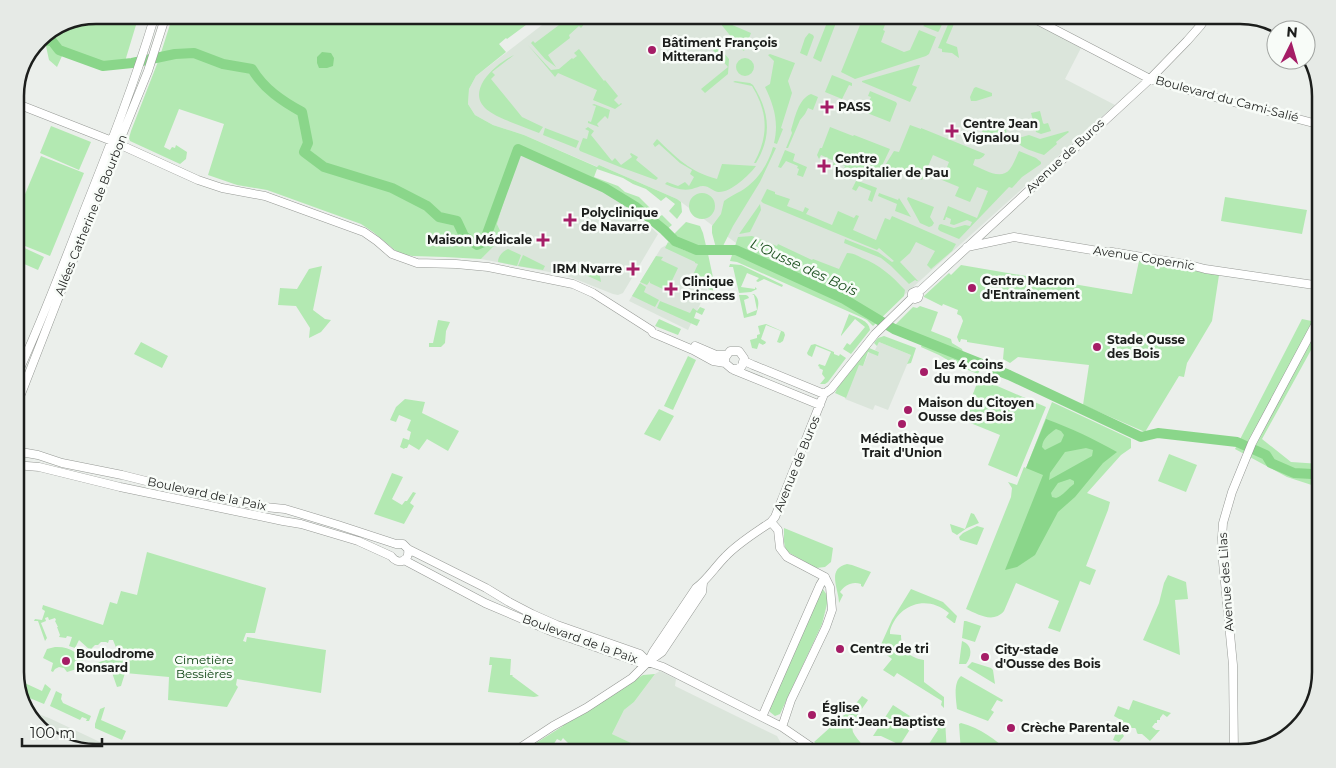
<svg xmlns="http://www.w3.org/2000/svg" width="1336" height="768" font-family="Montserrat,sans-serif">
<rect width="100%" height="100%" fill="#ebefeb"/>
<path fill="#dbe5db" d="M555 15H1020L1081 48 1065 79 1115 105 882 315 736 243 677 199 599 165 598 167 524 135 493 125 475 115 468 104 469 89 476 76Z
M519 152 592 179 638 215 658 234 623 293 618 295 613 294 565 275 481 259 503 237 497 224Z
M670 243 685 251 704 254 710 283 688 330 629 301 661 248Z
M879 342 911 355 888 410 875 405 873 410 845 399 859 364 863 366 869 352 878 355 879 352 875 350Z
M660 671 676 679 675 686 777 736 783 747 780 753H647V751L612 734 624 710 634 702 655 674Z
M25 709 49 718 117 750 119 753H96L56 742 26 713Z"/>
<path fill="#b3e9b2" d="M96 15H139L123 68 75 53 62 56 57 67 49 60 44 37Z
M173 15H506L508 17 509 15H530L534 19 507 39 506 38 499 44 506 52 476 76 469 89 468 104 475 115 493 125 524 135 597 167 599 165 677 199 681 202 682 212 677 219 669 211 675 204 666 197 661 201 646 189 633 184 623 178 597 169 594 177 618 186 625 192 639 197 659 217 662 215 672 225 666 230 638 207 592 179 519 152 497 224 503 237 481 259 445 257 413 256 405 255 396 251 373 232 361 224 267 190 237 185 208 175 224 124 179 109 164 147 170 150 172 147 175 148 176 145 187 152 186 159 180 164 130 141 129 138 131 131 159 59Z
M565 15H579L585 23 581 28 579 26 569 35 570 38 548 55 556 67 545 59 531 43 533 41 535 43 567 19Z
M830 15H839L821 62 813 58Z
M864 15H869L886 22 883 30 885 31 881 42 904 52 910 50 919 30 936 37 929 54 926 56 855 79 841 72Z
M932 15 944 20 939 31 938 32 923 26 929 22Z
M952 15H956L960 19 959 21 956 19 946 43 957 47 959 58 952 53 942 52V49L938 48Z
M720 17 723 21 751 33 744 51 741 49 720 23Z
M809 33 813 35 814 37 807 56 800 53 805 38Z
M528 45 551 70 559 69 572 58 573 59 577 56 574 53 579 49 604 81 605 80 618 96 614 100 619 105 621 103 622 104 615 109 593 100 597 90 558 73 555 77Z
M718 46 729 59 728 74 705 93 701 89 728 67 713 50Z
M770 54 795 63 788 81 792 93 781 128 783 129 777 144 774 143C779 122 774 106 765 87L770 84 774 61 768 55Z
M514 55 492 72 495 75 491 79 522 117 543 127 539 133C530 130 522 126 513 123 494 115 468 106 484 80 491 70 503 60 514 55Z
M736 67a9 9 0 1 1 18 0a9 9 0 1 1-18 0Z
M918 65H920L912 85 917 87 910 102 862 82V81Z
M832 75 852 83V86L849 85 842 99 825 92Z
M735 81 750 83 753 85C770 112 772 136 756 163H754C769 136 768 112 752 86L733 82Z
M976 87 992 93V96L976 101H971L970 97 974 88Z
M870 91 896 102 897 104 890 122 867 113V111L865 110 871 97 868 96Z
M811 94 818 97 813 110 808 108 805 114 800 120 788 148H786L792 133 791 130C795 118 798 99 811 94Z
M594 104 610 110 608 119 605 116 597 124 599 127 588 123V121L591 122 596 106 592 105Z
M1040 111 1043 123 1044 124 1048 123 1051 131 1041 134 1036 132 1031 113Z
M1002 122H1004L1009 142 982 132 984 127Z
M910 125 921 129V128L985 154C983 158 979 160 975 159L973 165C983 169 1001 181 1010 169 1014 164 1016 157 1019 151L1036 158 1041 162V164L1022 177 1012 188 1009 187 959 239 940 231 938 229 939 225 941 224 954 228 965 225 970 226 972 222 967 220 954 225 950 224 951 219 946 217 945 220H943L948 206 977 218 988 191 977 187 970 202 955 196 959 187 942 180 949 162 933 155 922 180 903 171 901 175 884 167 894 151 899 152Z
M51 126 91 142 79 170 40 153Z
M588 127 594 131 591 135 612 161 615 158 621 165 632 157 630 154 631 153 638 157 636 160 658 178 656 180 620 167 580 151 579 149 583 138 587 139 589 131 585 129Z
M830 127 853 136 854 135 890 149 879 172 876 173 871 179 869 178V175L854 169 853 172 844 169 845 166 837 162 836 166 833 165 834 161 821 155 819 159 817 155 820 148H822Z
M545 128 579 141 576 148 543 135Z
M1068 131 1069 132 1056 142 1057 144 1044 155C1034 151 1020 149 1015 139L1029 135 1040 139Z
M657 139C677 158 690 172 717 179L722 164 756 166C749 175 731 193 718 192 713 191 709 186 703 186 699 186 696 188 692 189 682 191 674 188 665 184L667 182 678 186 685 182 689 186 694 177 690 174 692 170 680 163 659 144 655 147 653 144Z
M773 147 776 148 760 182 733 226 723 246 716 248 712 233V226L721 214 724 201C729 197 735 194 741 191 757 181 768 165 773 147Z
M785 150 795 154 793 161 807 167 803 177 797 175 799 169 797 168 798 166 786 161 781 168 778 167Z
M41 156 84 173 50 256 15 242V218Z
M856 181H858L877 188 872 202 868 200 871 191 859 186 856 191 852 189Z
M767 189 775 192V194L790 199 787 206 803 212 805 207 809 209 806 214 832 225 838 211 854 218 856 215 859 216 853 230 876 240 885 218 890 220 892 216 956 244 952 251 931 269 927 265 935 251 916 242 910 253 900 262 918 281H917L915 280 909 284 891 266 881 258 844 243 845 239 878 252 892 262 894 261 879 248 877 250 763 203 761 201Z
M879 193 898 200 899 198 911 217 895 211 897 204 878 196Z
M689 206a13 13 0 1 1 26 0a13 13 0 1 1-26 0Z
M908 197 934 207 930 217 934 223 932 226 929 227 920 223 907 199Z
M1225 197 1307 210 1302 234 1221 221Z
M760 204 761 210 750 232 739 234Z
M686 222 700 226 703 233 707 250C695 250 680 245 671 237Z
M752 236 777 246 778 244 812 260 813 259 839 269 847 253C852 253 857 255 862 258 880 265 892 276 905 290L904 296 873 326 867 320 863 318 737 262 730 261 738 237Z
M668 242C681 250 693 255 708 254L714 282 713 291 708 289 710 283 709 279 704 277 702 278 693 275 698 264 695 263V262L665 248Z
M18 245 44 257 38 270 15 260V251Z
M508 249 521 255 517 266 498 262C498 256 503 251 508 249Z
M523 255 545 266 543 270 518 266Z
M656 256 663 257 661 260 678 268 667 291 650 283V281L647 285 640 282Z
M1139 261 1219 275 1212 321 1187 363 1184 377 1179 376 1145 432 1083 405 1089 365 1018 357 1010 363 1003 359 1004 348 967 342V340L961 339 960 342H959L957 337 963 321 961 316 957 314 958 310 943 304 942 306 924 297V296L949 273 951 275 961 265 1132 294Z
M730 264 741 265 783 285 782 287 764 279 758 282 756 281 759 278 747 273 741 287 755 289V287L757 289 751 292 739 293 733 267H729Z
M322 266 313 310 325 319 331 320 321 332 309 338 310 328 296 306 278 305 280 288 297 289 309 269Z
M586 266C596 266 600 272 601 282L575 270Z
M640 283 646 287 644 292 659 300 655 307 632 296Z
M746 295 748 296 749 298 744 300 747 314 757 310 754 295H752L754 294C761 300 758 307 756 315L744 318 739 295Z
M660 301 690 313 693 308 697 311 700 307 705 309 702 315 696 312 694 318 700 320 697 326 657 308Z
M920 306 938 312 931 331 951 339 952 343 962 349 963 352 895 325 913 307 917 308Z
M849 314C857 318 869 320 870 330L851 354 843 349 847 343 850 345 865 327 855 319 841 336V335Z
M659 319 681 329 678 335 655 326Z
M1302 319 1321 323V332L1262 439 1291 462 1321 464V488L1287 477 1235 449Z
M438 320 450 322 446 331 445 343 441 347H429V343H433Z
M766 324 784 332 785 335 783 341 780 343 777 342 781 331 766 325 761 339 766 342 765 344H764L763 345 759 343 757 349 752 348 750 340 757 338V335L760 334 758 326Z
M884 336 916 348 911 363 907 364 911 355 879 342 877 346 874 343 878 338Z
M141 342 168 356 162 368 134 354Z
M815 344 834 352V354L839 356 840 354 846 358 828 382 825 384H820L825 378 822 374 823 370 819 368 820 367 818 366 819 364 825 366 831 352 816 346 812 357 808 355 807 353 811 345Z
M922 344 980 369 978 374 958 366 939 355 921 347Z
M869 348 879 352 878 356 868 352 863 366 859 365 846 398 835 393 838 387Z
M688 356 696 360 673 410 664 406Z
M979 378 1046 407 1017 477 988 465 1000 435 963 420Z
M405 399 425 402 422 413 459 431 448 451 427 439 419 450 409 444 407 448H405L404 449 400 447 403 438 409 440 411 432 407 430 411 420 399 415 396 422 390 420 396 407Z
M1052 402 1131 439V448L1121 455 1087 493 1110 502 1108 510 1086 566 1096 570 1090 585 1080 581 1060 632 1048 628 1059 601 1016 583 1004 611C993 624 978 614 966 609L1011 497 1012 488 1008 482 1017 485 1024 467 1026 468Z
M659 409 674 416 660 441 644 434Z
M1169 454 1197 465 1186 492 1158 481Z
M392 473 403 477 392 499 402 505 405 501H407L413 492 416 493 410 503 414 506 404 524 374 514Z
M971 513 974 514 979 523 967 528 957 535 952 532 950 524 965 529Z
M977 526 984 528 977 545 960 540 959 537 963 533Z
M784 528 833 548 831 562 825 567 816 568 786 551 784 542Z
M147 552 266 588 255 633H246L243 641 246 642 247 637 326 650 321 693 237 679 236 685 238 687 227 707 168 700 169 677 125 673 121 686 117 687 110 667 100 670 97 663 119 655 113 640H109L108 643 106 642H101L98 645H95L90 650 79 640 75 648 69 646 72 637 67 636 66 638 59 637 60 635 57 627H58L55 621 56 620 55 618 49 620 48 617 45 618 46 621 41 623 47 638 45 641 38 621H34L35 619 42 620 45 611 42 609 43 605 103 625 110 602 117 604 121 591 137 595Z
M847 564 852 565 871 572 863 587 861 586V584C852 581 845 585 840 592L843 595 839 603C839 589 826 569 847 564Z
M1168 575 1186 582 1188 599 1175 600 1180 655 1143 640 1159 603 1164 583Z
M822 588 827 595V604L822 624 780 714 775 716 770 712 769 708Z
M911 589 943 602 957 616 955 623H954L946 617 949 613C927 594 898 604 890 631V634L901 635C901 650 910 658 924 660V682L944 697V708L941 705 942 701 897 673 894 677 883 670 892 659 879 649 892 620Z
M964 621H966L981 626 975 642 962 638Z
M962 641C973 645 972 656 966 664H959Z
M55 647C69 646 80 653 86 666L67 672 64 668 59 667 55 669 53 672 51 671 53 663 43 658 47 649Z
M490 657 511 659 510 675H513L512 676 539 696 534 697 488 692 492 665H489Z
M972 662 991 668 993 670 995 684 967 667Z
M655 674 634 702 624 710 612 734 648 751 647 753H578L563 738 561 741 557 739 548 753H536L528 748 563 726 562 724 571 720 643 675Z
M961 676 1003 700 1002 702 997 700 991 710 994 712 988 721 957 709C956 699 953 683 961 676Z
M16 679 42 691 45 684 51 689 44 704 20 694Z
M56 691 62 694 61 699 63 703 91 716 89 721H86L87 719 82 717 80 720 50 706Z
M862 696 868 700C863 708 850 723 853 732 855 737 860 741 862 745L858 753H831L814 742 853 707Z
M1133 700 1171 713 1167 717 1163 714 1160 718V720H1157V723H1155L1152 727 1156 730H1160L1150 741 1142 734H1138L1137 733 1136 729 1135 728H1131L1129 723H1126L1124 722 1122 724V727L1124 729 1121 732 1124 736 1119 742 1113 740 1121 720 1114 716 1118 706 1129 710Z
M893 705 916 720 900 745 881 736H873Z
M105 707 101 720 126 731 122 740 95 728V724L100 709Z
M940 717 945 720 947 753H923L938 730 934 727Z
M961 723C981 728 995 740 1011 753H961L959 724Z"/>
<path fill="#8ad68a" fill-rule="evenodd" d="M322 52 331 53 334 58 333 66 327 68H319L317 63V57Z
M1046 419C1071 428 1094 439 1117 452L1103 463 1075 497 1058 512 1035 555 1017 567 1005 570 1043 475 1026 468ZM1056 429 1061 431 1064 435 1061 442 1045 450 1042 447C1043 438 1049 434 1056 429ZM1086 448 1093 450 1092 456 1049 480 1050 473 1065 452ZM1070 479 1074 481V484C1068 488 1063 496 1056 498L1052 497 1051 493 1058 483Z"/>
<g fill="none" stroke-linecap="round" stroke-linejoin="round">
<path stroke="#8ad68a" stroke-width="10" d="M38 40 52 41 59 50 103 66 132 63 175 54 194 53 223 64 252 69C264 89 282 101 302 112L308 143 304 152 324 167 392 188 427 206 439 217 457 221 464 236 477 245 484 242 518 149 605 188 636 207 664 230 675 241 697 250H736L844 299 894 329 1009 375 1141 437 1158 433 1237 442 1266 455 1271 463 1294 473 1312 474 1321 477"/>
<defs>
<path id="secondary" d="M1027 15 1150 79 1195 92 1321 125
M15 103 112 141 198 180 222 188 265 196 364 232 377 241 392 254 417 263 456 264 488 267 573 284 593 293 651 330 653 333 693 350 713 361 725 363 732 369H737L742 366 744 358 739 351H730L725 358V363
M967 247 1014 237 1104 252H1112L1190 265 1205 269 1321 286
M912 298 915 299 918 298 919 295 918 292 922 289 1150 79 1187 41 1201 25 1208 15
M695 346 716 355H726
M744 361 753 365 824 394
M734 370 820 405
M15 379C41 324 62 268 84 211 110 146 135 82 155 15
M15 415 21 394 114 155 148 71 166 15
M15 451 38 455 62 463 122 475 170 487 265 507 285 509 338 525 396 544H403L408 549 486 588 509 602 532 614 557 625 640 654 648 662 663 667 782 727 820 753
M15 465 39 467 120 487 283 521 301 524 358 541 391 556C398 566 410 561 408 549
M771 522 778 530 780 548 787 557 825 577 830 587 832 610 826 627 791 700 782 727
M404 560 485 603 553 632 638 662H648
M648 662 653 652 696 588C707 580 715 567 725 557 738 543 755 533 771 522L775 517 824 394 831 389 875 334 912 298V293L916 291 918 292
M762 717 820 585 825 577
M512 753 553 726 586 708 632 678 648 662 662 652 702 592 703 583
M1234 753 1233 665 1223 562 1222 538 1223 523 1232 492 1252 443 1321 314"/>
</defs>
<use href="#secondary" stroke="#969995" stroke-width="9"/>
<use href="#secondary" stroke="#fff" stroke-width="8"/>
</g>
<g fill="#a51d66" stroke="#f8fcf8" stroke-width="2">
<circle cx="652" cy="50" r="5"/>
<path d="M824.5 99.5h5v5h5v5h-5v5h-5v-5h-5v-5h5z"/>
<path d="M949.5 123.5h5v5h5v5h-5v5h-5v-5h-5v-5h5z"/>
<path d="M821.5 158.5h5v5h5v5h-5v5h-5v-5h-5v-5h5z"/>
<path d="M567.5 212.5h5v5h5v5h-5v5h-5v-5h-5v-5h5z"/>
<path d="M540.5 232.5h5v5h5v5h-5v5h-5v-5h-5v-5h5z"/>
<path d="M630.5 261.5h5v5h5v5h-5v5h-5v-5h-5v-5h5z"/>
<circle cx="972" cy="288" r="5"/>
<path d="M668.5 281.5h5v5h5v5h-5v5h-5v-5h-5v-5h5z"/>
<circle cx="1097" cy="347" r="5"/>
<circle cx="924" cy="372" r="5"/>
<circle cx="908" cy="410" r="5"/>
<circle cx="902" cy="424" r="5"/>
<circle cx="840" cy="649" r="5"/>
<circle cx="985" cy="657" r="5"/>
<circle cx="66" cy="661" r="5"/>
<circle cx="812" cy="715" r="5"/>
<circle cx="1011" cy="728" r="5"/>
</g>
<g text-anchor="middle" stroke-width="5" stroke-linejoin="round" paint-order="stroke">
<g font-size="12" font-weight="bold" fill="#1c1e1c" stroke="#f8fcf8" text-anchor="start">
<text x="662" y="47">Bâtiment François<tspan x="662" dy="14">Mitterand</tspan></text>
<text x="838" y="111">PASS</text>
<text x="963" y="128">Centre Jean<tspan x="963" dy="14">Vignalou</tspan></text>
<text x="835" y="163">Centre<tspan x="835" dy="14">hospitalier de Pau</tspan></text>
<text x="581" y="217">Polyclinique<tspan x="581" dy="14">de Navarre</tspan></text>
<text x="532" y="244" text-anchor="end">Maison Médicale</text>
<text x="622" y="273" text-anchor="end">IRM Nvarre</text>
<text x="982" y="285">Centre Macron<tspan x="982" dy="14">d'Entraînement</tspan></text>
<text x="682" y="286">Clinique<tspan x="682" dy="14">Princess</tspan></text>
<text x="1107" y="344">Stade Ousse<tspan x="1107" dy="14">des Bois</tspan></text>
<text x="934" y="369">Les 4 coins<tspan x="934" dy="14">du monde</tspan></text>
<text x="918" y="407">Maison du Citoyen<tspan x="918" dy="14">Ousse des Bois</tspan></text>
<text x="902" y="443" text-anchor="middle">Médiathèque<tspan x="902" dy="14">Trait d'Union</tspan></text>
<text x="850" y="653">Centre de tri</text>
<text x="995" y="654">City-stade<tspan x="995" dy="14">d'Ousse des Bois</tspan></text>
<text x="76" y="658">Boulodrome<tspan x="76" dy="14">Ronsard</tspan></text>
<text x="822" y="712">Église<tspan x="822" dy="14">Saint-Jean-Baptiste</tspan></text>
<text x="1021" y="732">Crèche Parentale</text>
</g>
<g font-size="12" fill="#1c1e1c" stroke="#f8fcf8">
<text transform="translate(1227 99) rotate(15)" y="4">Boulevard du Cami-Salié</text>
<text transform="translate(1065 156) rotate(-43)" y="4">Avenue de Buros</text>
<text transform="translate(91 215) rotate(-68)" y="4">Allées Catherine de Bourbon</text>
<text transform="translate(1144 258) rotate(9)" y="4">Avenue Copernic</text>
<text transform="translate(797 464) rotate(-68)" y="4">Avenue de Buros</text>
<text transform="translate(207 494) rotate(12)" y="4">Boulevard de la Paix</text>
<text transform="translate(1226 582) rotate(-94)" y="4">Avenue des Lilas</text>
<text transform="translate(580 639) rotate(20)" y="4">Boulevard de la Paix</text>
</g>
<g font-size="12" fill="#0a410f" stroke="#f8fcf8">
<text x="204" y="664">Cimetière<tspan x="204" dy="14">Bessières</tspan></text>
</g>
<g font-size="14" font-style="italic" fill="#1b4f1e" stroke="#f8fcf8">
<text transform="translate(804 267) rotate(25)" y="5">L'Ousse des Bois</text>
</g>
</g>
<path d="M0 0H1336V768H0ZM96 24H1240A72 72 0 0 1 1312 96V672A72 72 0 0 1 1240 744H96A72 72 0 0 1 24 672V96A72 72 0 0 1 96 24Z" fill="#e6eae6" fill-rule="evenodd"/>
<path fill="none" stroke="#1c1e1c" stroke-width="2.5" d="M96 24H1240A72 72 0 0 1 1312 96V672A72 72 0 0 1 1240 744H96A72 72 0 0 1 24 672V96A72 72 0 0 1 96 24Z"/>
<g transform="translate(1291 45) rotate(5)"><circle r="24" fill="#f8fcf8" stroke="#a0a3a0"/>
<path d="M0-4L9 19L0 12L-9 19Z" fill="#a51d66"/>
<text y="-8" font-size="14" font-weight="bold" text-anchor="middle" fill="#1c1e1c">N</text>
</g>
<path d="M22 738v8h80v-8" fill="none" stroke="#1c1e1c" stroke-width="2.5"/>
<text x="30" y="738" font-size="15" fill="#1c1e1c" stroke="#f8fcf8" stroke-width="4" paint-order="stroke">100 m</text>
</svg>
